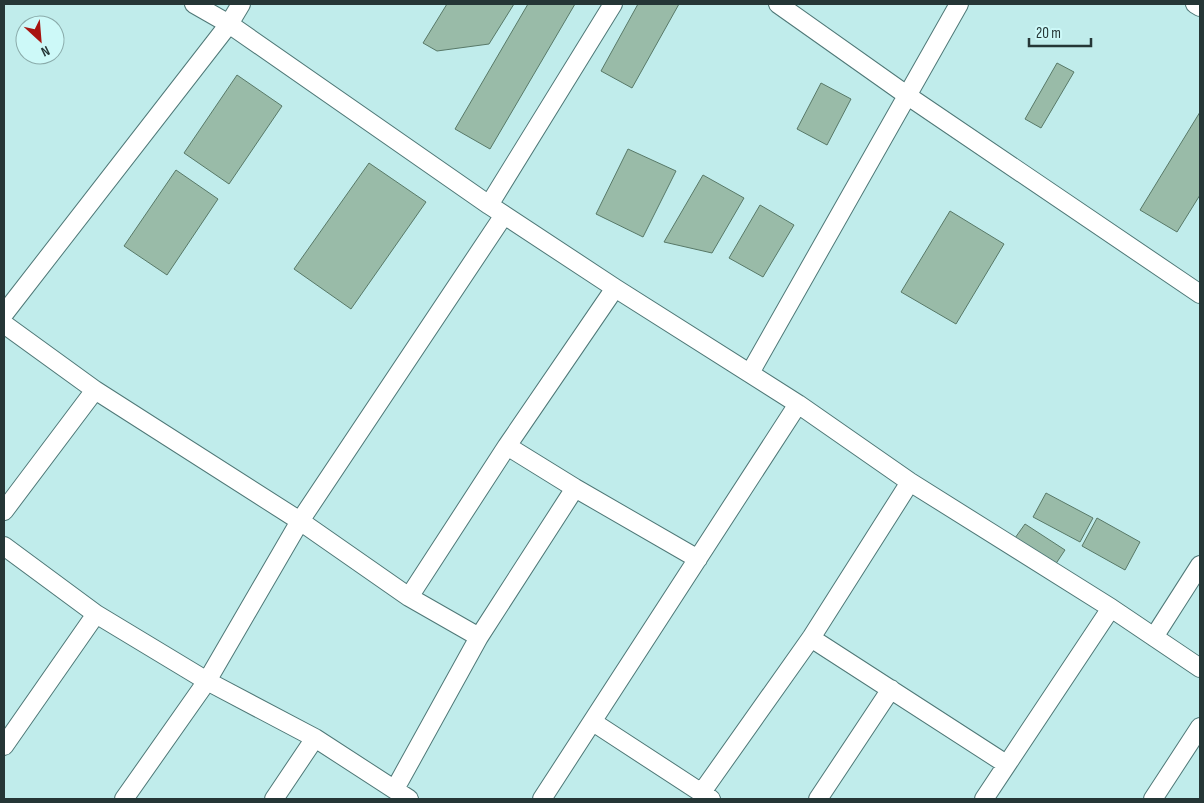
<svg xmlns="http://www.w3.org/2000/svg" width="1204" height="803" font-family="'Sofia Sans Condensed',sans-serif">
<rect width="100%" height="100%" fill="#c0eceb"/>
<path fill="#99bba8" stroke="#587968" d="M447 4H514L489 44 437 51 423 43Z
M528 4H575L490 149 455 129Z
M638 4H679L632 88 601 71Z
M1057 63 1074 72 1041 128 1025 119Z
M237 75 282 106 229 184 184 153Z
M821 83 851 99 827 145 797 129Z
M1200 112V195L1177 232 1140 210Z
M628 149 676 171 643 237 596 214Z
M369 163 426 202 351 309 294 269Z
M176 170 218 199 167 275 124 246Z
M703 175 744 198 712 253 664 242Z
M760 205 794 225 763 277 729 258Z
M950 211 1004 244 956 324 901 292Z
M1046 493 1093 518 1080 542 1033 517Z
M1097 518 1140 542 1125 570 1082 546Z
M1025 524 1065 550 1055 565 1015 538Z"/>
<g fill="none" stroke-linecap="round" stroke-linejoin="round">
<defs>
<path id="minor" d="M194 4 229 24 489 205 615 288 798 404 910 482 1111 608 1200 668
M778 4 908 96 1200 294
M1195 4 1200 7
M489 205 613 4
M4 314 229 24 241 4
M4 324 95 390 300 521 409 597 479 637
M750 373 959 4
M507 446 575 488 698 559
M4 511 95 390
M4 546 96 614 207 681 315 738 409 799
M409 597 507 446 615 288
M1154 637 1200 565
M811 638 1006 764
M593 722 711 799
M4 746 96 614
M395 789 479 637 575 488
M702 792 811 638 910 482
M124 799 207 681 300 521 504 215
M274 799 315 738
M542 799 798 404
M818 799 891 689
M984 799 1111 608
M1153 799 1200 727"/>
</defs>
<use href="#minor" stroke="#4f7877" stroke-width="20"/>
<use href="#minor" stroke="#fff" stroke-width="18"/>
</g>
<rect width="1204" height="803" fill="none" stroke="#253636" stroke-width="10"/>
<g transform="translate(40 40) rotate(154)"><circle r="24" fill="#cdf9f8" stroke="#8aabaa"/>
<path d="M0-4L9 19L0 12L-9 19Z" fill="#a8140f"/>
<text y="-8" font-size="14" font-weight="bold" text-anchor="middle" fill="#253636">N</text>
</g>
<path d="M1029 38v8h62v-8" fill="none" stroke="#253636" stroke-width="2.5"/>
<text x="1036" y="38" font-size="15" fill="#253636" stroke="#cdf9f8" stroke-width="4" paint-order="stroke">20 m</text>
</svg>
